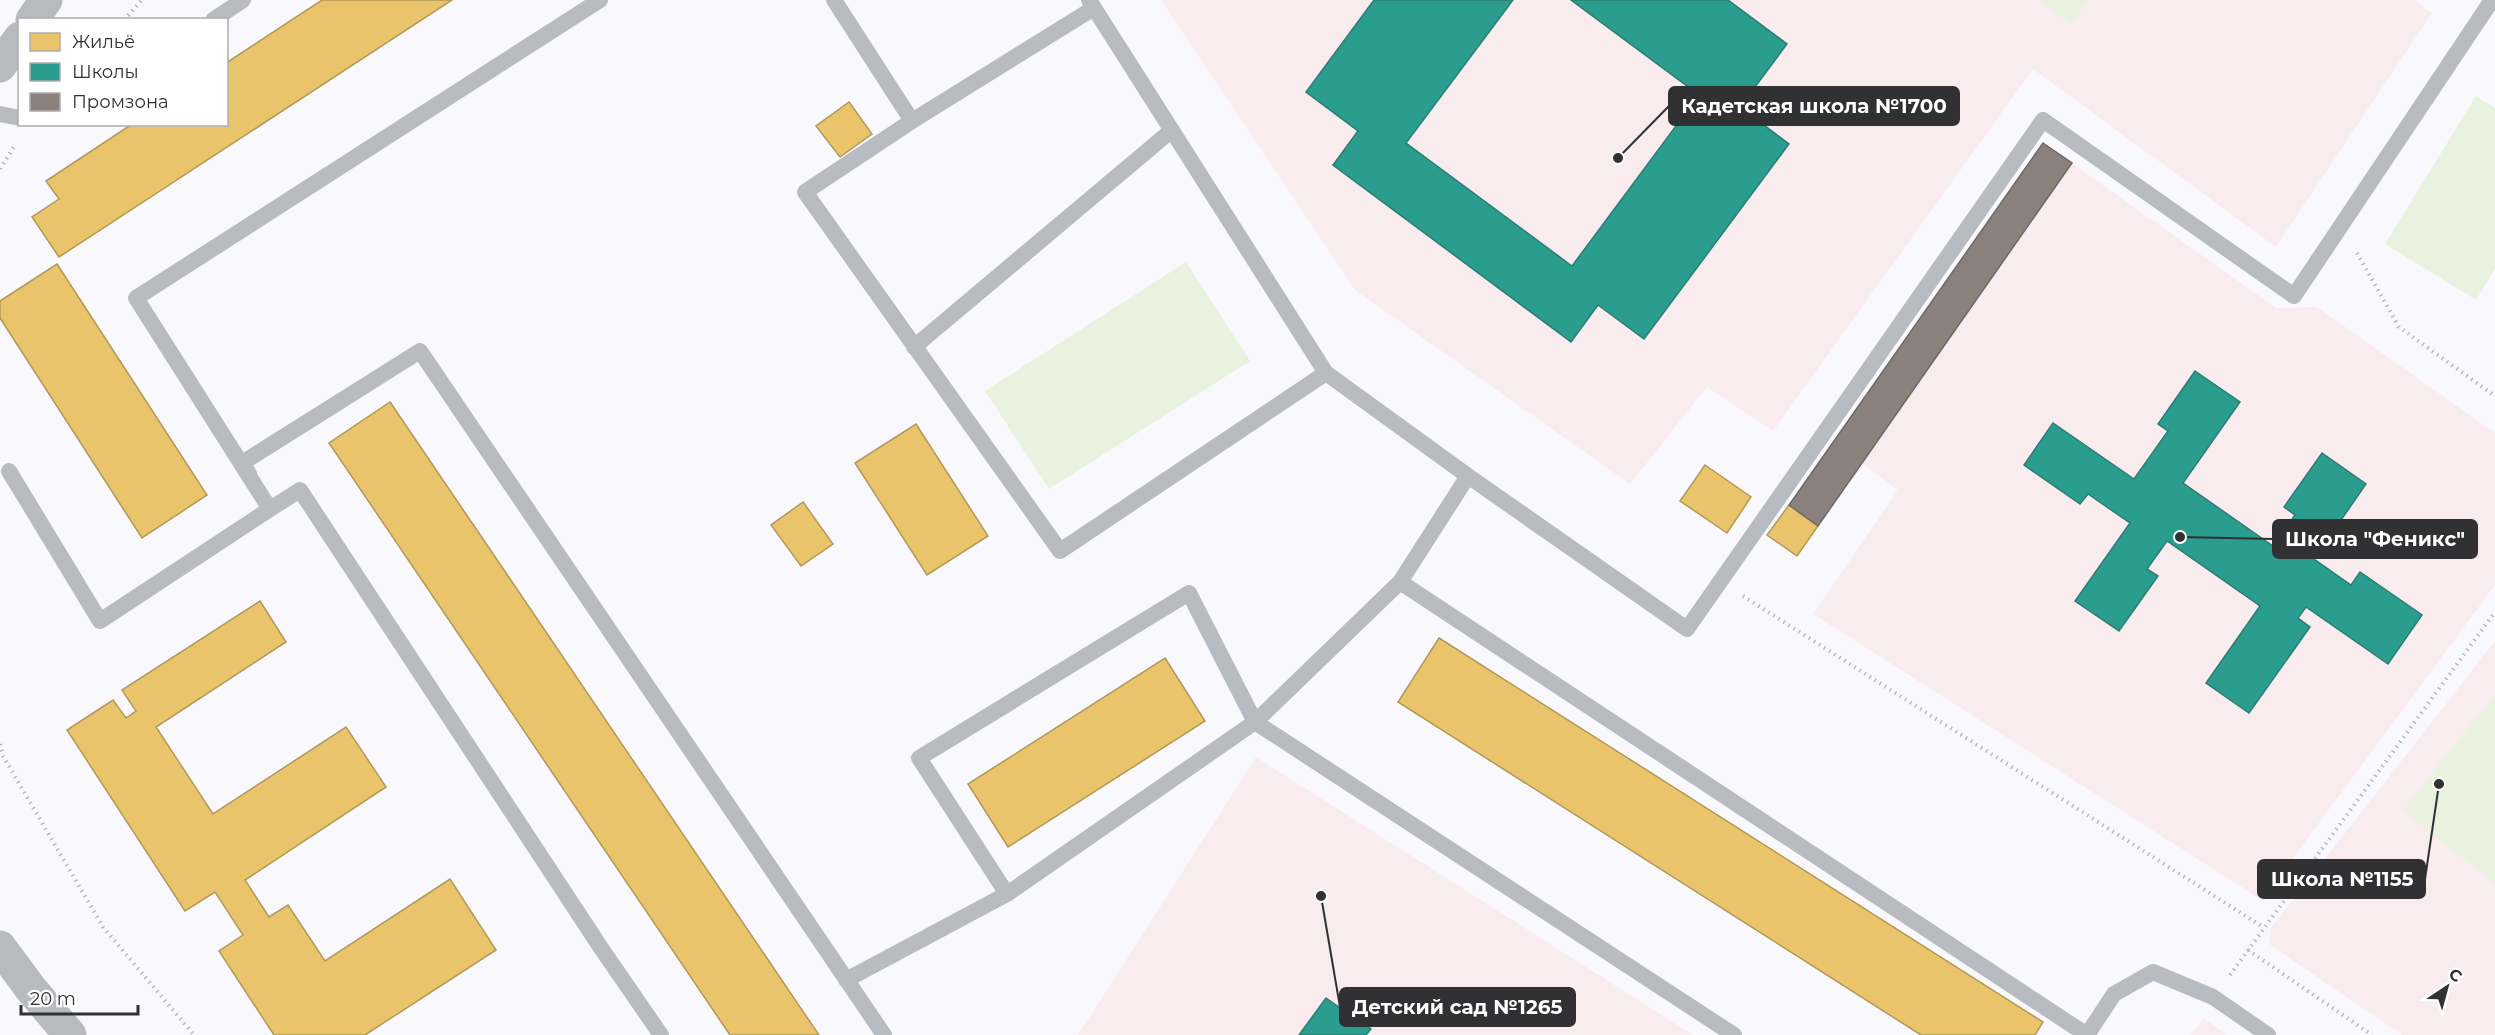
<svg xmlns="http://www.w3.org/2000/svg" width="2495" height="1035" font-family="Montserrat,sans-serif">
<rect width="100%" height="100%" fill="#f9f9fd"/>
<path fill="#f8ecef" d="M1161 0H2414L2432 13 2276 247 2033 69 1773 431 1707 387 1630 484 1355 290Z
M2072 163 2276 308 2317 307 2495 433V585L2262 900 1813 614 1898 490 1862 463Z
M2495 641V1035H2402L2269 944 2271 928Z
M1256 757 1693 1035H1078Z
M2203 1018 2228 1035H2191Z"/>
<path fill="#e8f2df" d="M2037 0H2088L2071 24Z
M2476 96 2495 108V269L2476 300 2385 244Z
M1186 262 1250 361 1049 489 985 391Z
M2495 694V884L2403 810Z"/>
<path fill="#e9c46a" stroke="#b2985a" stroke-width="1.5" d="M322 0H452L59 257 32 217 59 199 46 181 132 124H226V63Z
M849 102 872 134 840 157 816 126Z
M57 264 207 495 142 538 0 318V301Z
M390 402 504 570 819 1035H730L329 443Z
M916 424 988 536 927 575 855 463Z
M1705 465 1751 497 1727 533 1680 501Z
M803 502 833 544 801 566 771 525Z
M1789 505 1818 526 1797 556 1767 535Z
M260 601 286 642 156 727 213 814 346 727 386 787 245 880 269 917 288 905 325 961 450 879 496 950 365 1035H274L219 951 243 935 215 892 185 911 67 730 113 700 126 718 136 711 122 690Z
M1439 638 2043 1022 2035 1035H1921L1398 702Z
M1165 658 1205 721 1008 847 968 784Z"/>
<path fill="#2a9d8f" stroke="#2c7d73" stroke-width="1.5" d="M1374 0H1513L1406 143 1572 266 1699 95 1571 0H1728L1787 44 1740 107 1789 144 1644 339 1598 305 1571 342 1333 165 1358 131 1306 92Z
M2195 371 2240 402 2183 483 2273 546 2295 515 2284 507 2322 453 2366 484 2314 559 2351 585 2360 572 2422 615 2388 664 2306 607 2298 618 2310 627 2249 713 2206 683 2260 606 2167 541 2147 569 2158 576 2119 631 2075 601 2130 523 2088 494 2080 504 2024 465 2053 423 2134 479 2168 431 2158 424Z
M1326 998 1371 1029 1366 1035H1299Z"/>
<path fill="#8a817c" stroke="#6f6966" stroke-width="1.5" d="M2043 143 2072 163 1818 526 1789 505Z"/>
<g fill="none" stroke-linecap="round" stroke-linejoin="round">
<path stroke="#b9babf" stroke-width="4" stroke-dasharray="1.5 4.5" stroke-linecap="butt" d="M124 20 142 0
M0 169 15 145
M2357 253 2399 327 2495 396
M1743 596 2263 927
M0 744 3 756 103 927 194 1035
M2248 950 2372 1035
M2230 975 2495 612"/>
<path stroke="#b9bbc2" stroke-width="16" d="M600 0 136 298 270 509 300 490 601 948 661 1035
M834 0 912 121 1094 8
M1089 0 1326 373 1468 476 1400 582 2087 1035 2114 994 2153 972 2213 997 2268 1035
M213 20 243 0
M0 114 20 118
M912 121 805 192 1060 551 1326 373
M914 347 1172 130
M9 471 100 621 270 509 265 501
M249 474 242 463 420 351 884 1035
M1468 476 1687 629 2043 120 2294 296 2492 0
M1400 582 1255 722 1734 1035
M846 980 1007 894 1255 722 1189 593 919 758 1007 894"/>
<path stroke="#b8bac1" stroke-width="33" d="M32 20 46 0
M0 66 20 38
M0 947 31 989 70 1035"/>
</g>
<path fill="none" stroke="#313133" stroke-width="2" d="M1618 158L1669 106M2180 537L2273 539M2439 784L2425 879M1321 896L1340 1007"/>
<g fill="#313133" stroke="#fff" stroke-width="2">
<circle cx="1618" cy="158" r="6"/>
<circle cx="2180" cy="537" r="6"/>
<circle cx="2439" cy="784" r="6"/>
<circle cx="1321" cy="896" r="6"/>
</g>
<g fill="#313133" stroke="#313133" stroke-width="2">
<rect x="1669" y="87" width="290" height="38" rx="6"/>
<rect x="2273" y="520" width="204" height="38" rx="6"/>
<rect x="2258" y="860" width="167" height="38" rx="6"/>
<rect x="1340" y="988" width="235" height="38" rx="6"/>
</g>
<g font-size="20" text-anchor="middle" font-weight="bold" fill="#fff">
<text x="1814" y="113">Кадетская школа №1700</text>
<text x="2375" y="546">Школа "Феникс"</text>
<text x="2342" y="886">Школа №1155</text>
<text x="1457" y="1014">Детский сад №1265</text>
</g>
<rect x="18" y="18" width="210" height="108" fill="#ffffff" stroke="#adadad" stroke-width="1.5"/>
<rect x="30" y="33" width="30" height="18" fill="#e9c46a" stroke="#adadad" stroke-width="1.5"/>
<text x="72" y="48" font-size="18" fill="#313133">Жильё</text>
<rect x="30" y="63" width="30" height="18" fill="#2a9d8f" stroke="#adadad" stroke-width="1.5"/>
<text x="72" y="78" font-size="18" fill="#313133">Школы</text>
<rect x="30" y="93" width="30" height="18" fill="#8a817c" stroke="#adadad" stroke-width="1.5"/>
<text x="72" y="108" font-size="18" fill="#313133">Промзона</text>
<g transform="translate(2447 987) rotate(36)" stroke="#ffffff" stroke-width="4.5" paint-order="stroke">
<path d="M0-4.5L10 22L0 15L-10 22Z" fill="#313133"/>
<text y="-9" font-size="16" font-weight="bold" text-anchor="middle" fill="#313133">С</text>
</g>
<path d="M21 1005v9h117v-9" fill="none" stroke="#313133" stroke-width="3"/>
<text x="30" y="1005" font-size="18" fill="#313133" stroke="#ffffff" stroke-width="4.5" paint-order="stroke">20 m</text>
</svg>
